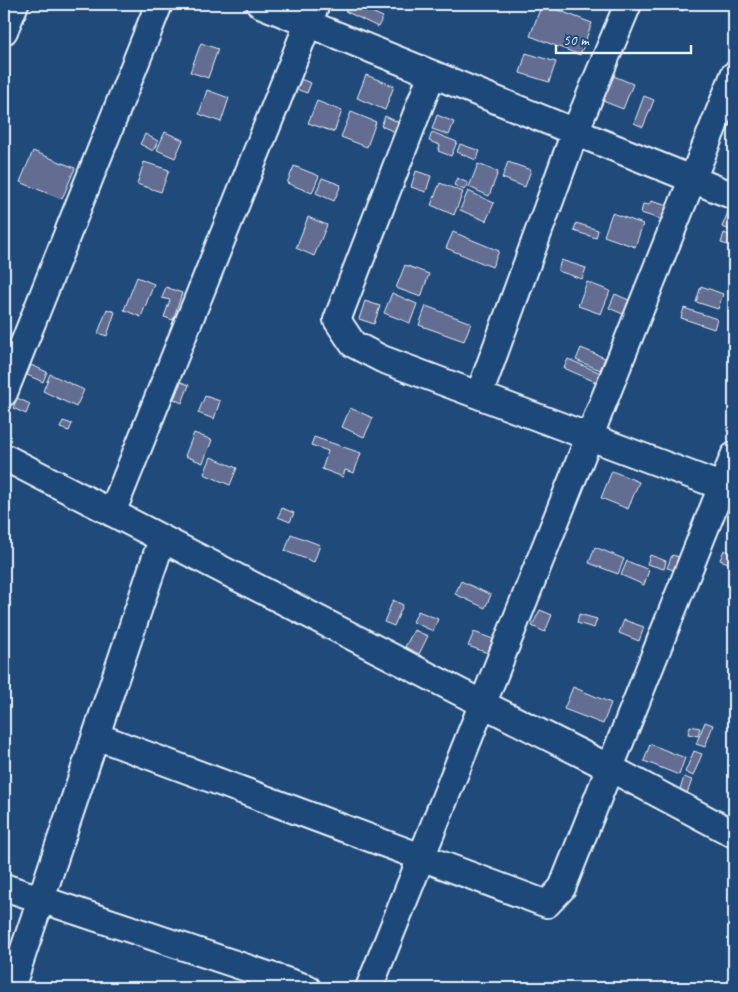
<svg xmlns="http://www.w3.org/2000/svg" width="738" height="992" font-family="Caveat,sans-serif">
<rect width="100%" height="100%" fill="#1f4a7a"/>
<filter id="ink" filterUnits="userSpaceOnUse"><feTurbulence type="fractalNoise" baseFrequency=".02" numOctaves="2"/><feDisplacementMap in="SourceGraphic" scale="10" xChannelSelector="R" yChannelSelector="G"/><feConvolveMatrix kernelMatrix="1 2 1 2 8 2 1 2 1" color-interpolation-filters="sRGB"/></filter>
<g filter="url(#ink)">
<path fill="#646c91" stroke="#e8f1f8" d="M349 4H354L383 17 378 27 345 11Z
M542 4 592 23 580 55 530 36Z
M663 4H686L683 11Z
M201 43 218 49 208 78 190 72Z
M526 53 556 62 549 82 520 73Z
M609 74 633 84 623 109 598 99Z
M366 75 394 86 385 110 357 98Z
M300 79 311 83 307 93 296 89Z
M207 90 229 98 221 122 199 114Z
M644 96 654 100 643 127 634 123Z
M317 101 342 111 334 132 308 123Z
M351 112 376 122 367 147 341 137Z
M437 115 454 122 449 135 432 129Z
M385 116 402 124 398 133 381 126Z
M165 132 183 140 175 158 157 150Z
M432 132 457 142 451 156 438 151 440 145 429 141Z
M145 134 158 141 153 151 140 144Z
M460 144 480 151 476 160 457 152Z
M33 151 75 168 62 199 20 182Z
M144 162 169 170 161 192 137 184Z
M508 162 531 170 525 187 502 178Z
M478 164 498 172 489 196 469 187Z
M294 166 319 176 312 193 287 183Z
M416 171 431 176 426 192 411 187Z
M322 178 341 185 334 201 316 193Z
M457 178 468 183 464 190 454 185Z
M440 183 463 192 454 215 431 205Z
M468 191 494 203 486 221 460 210Z
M651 201 668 206 663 220 641 213 643 204 649 205Z
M730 207 734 208V231L722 227Z
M612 213 643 224 635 247 604 236Z
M308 217 327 225 314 256 296 248Z
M576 223 598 230 596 238 574 231Z
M453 232 499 251 492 267 446 248Z
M724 233 734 237V247L721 243Z
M561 260 586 268 582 279 558 271Z
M405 265 429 274 421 297 396 288Z
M137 277 154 284 141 317 124 310Z
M587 282 610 291 601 314 578 306Z
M701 286 723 294 718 309 696 302Z
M166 287 182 293 173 320 164 317 170 300 162 298Z
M392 293 417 304 410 323 384 313Z
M615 294 631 301 625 315 609 308Z
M365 301 380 306 374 324 359 319Z
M426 306 471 323 464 341 419 325Z
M684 308 717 319 714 329 681 318Z
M107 309 115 312 107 336 98 333Z
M581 348 605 358 600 370 576 360Z
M568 359 603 374 600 384 564 368Z
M31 365 47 372 43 382 27 375Z
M50 374 84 390 76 407 43 391Z
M181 382 189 385 182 403 174 399Z
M205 396 220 401 214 419 198 413Z
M17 398 30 404 26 414 13 408Z
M350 408 373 418 364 437 342 427Z
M63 421 72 424 69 431 60 428Z
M194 433 212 440 203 463 185 456Z
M314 437 361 453 354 473 345 470 343 477 322 469 328 451 311 445Z
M211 457 237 468 230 485 204 474Z
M612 471 639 482 628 509 601 498Z
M282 508 294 513 290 522 278 517Z
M291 534 320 545 314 562 285 551Z
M595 547 624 559 618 574 589 563Z
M724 550 734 554V565L720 560Z
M650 555 666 561 664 569 647 564Z
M672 555 679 557 674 570 667 568Z
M627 561 649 570 644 585 621 575Z
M461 581 491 595 485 608 455 594Z
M393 600 403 605 394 626 384 622Z
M540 610 552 615 545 632 532 626Z
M418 611 438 619 433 631 413 622Z
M579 614 597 619 594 628 577 623Z
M624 620 644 627 639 641 619 633Z
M414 630 428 636 419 654 405 647Z
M474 632 493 639 488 653 468 646Z
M573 687 611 703 603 724 564 709Z
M705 722 713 725 705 747 696 744Z
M690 726 700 728 698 736 688 734Z
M650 744 685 758 679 775 644 761Z
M694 751 702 754 693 776 685 772Z
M684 777 692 780 686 796 679 793Z"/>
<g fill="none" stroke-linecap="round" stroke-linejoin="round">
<defs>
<path id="minor" d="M260 4 575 132 734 196
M4 31 15 4
M432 74 337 320 353 344 382 359 734 491
M4 393 159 4
M479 395 575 132 628 4
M4 457 483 704 610 768 734 834
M112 513 316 4
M96 736 547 904 562 888 734 456
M4 887 307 988
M11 988 162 539
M369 988 734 75"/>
</defs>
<use href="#minor" stroke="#e8f1f8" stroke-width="30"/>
<use href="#minor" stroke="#1f4a7a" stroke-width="26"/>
</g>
</g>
<rect width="738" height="992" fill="none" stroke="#1f4a7a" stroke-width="20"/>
<rect x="10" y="10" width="718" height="972" fill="none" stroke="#e8f1f8" stroke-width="2" filter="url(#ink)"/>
<path d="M556 45v8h135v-8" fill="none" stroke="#e8f1f8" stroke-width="2.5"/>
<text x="563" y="45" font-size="15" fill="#e8f1f8" stroke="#1f4a7a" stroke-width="4" paint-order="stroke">50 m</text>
</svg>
